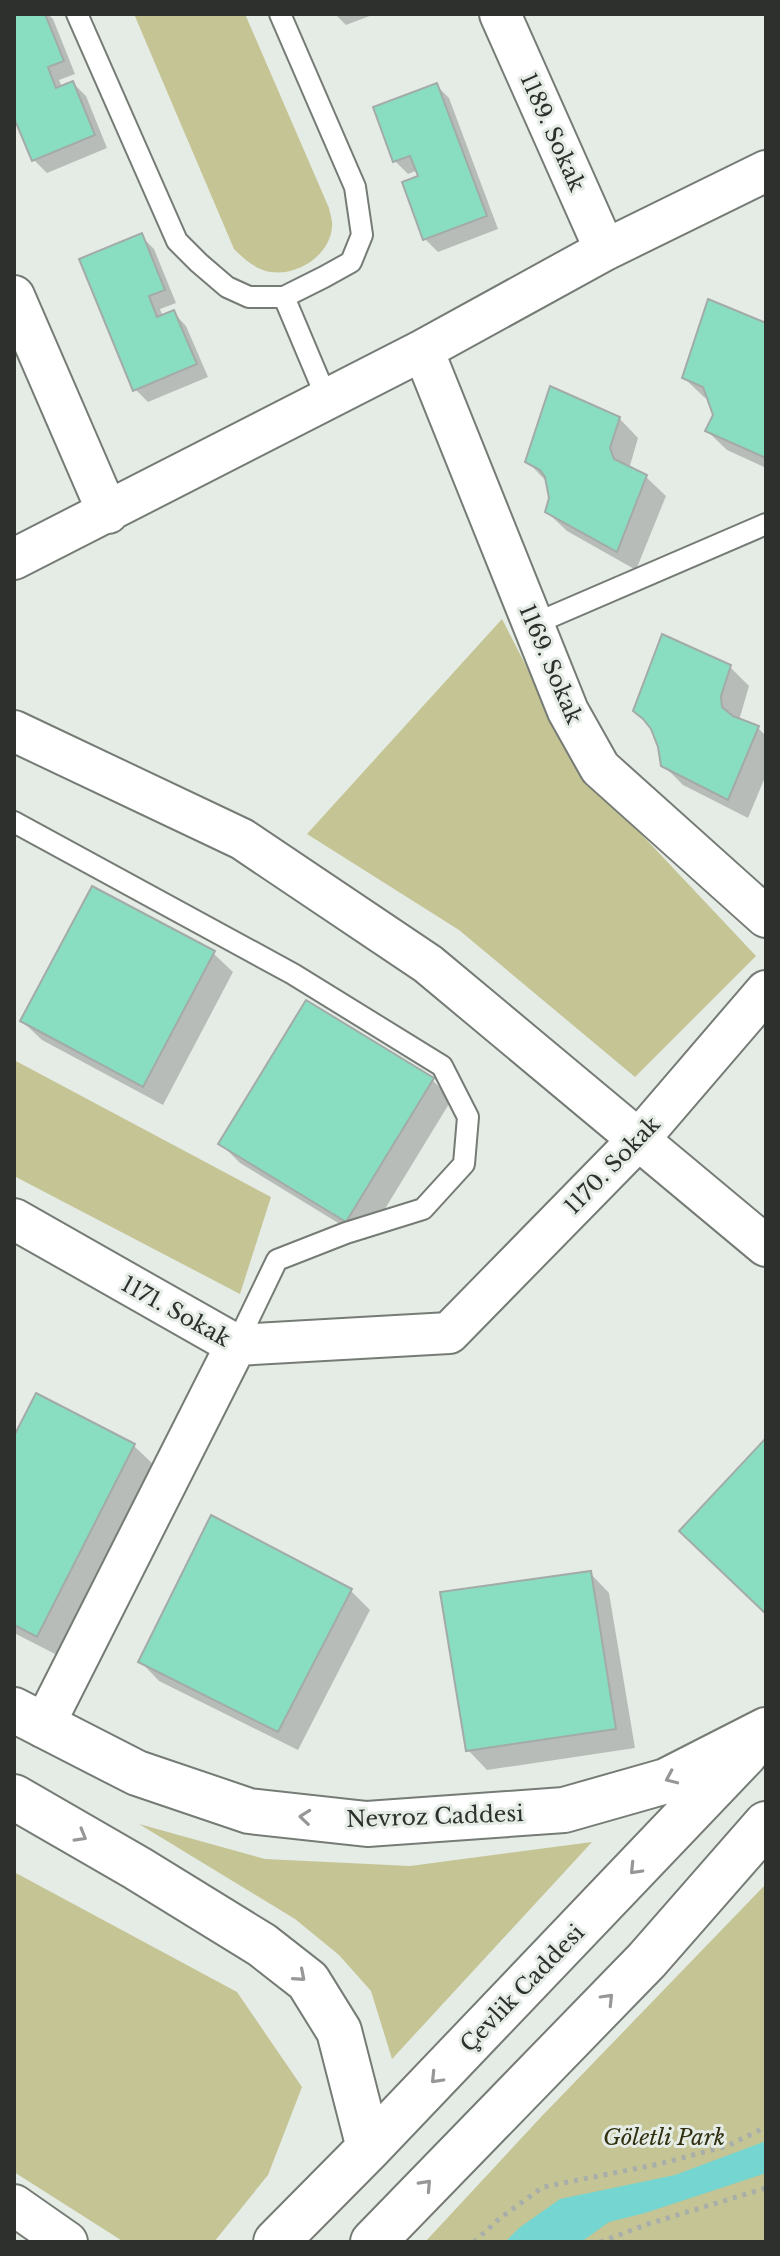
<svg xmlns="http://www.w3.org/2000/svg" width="780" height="2256" font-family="'Libre Baskerville',serif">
<rect width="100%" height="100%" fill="#e5ece6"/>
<path fill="#c5c494" d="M134 14H245L329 208C330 214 333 221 332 227 330 255 298 276 271 272 256 270 244 259 234 249Z
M502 619 578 767 756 956 635 1077 459 930 307 834Z
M14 1060 271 1197 240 1294 14 1176Z
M139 1824 265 1859 410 1866 592 1842 392 2059 371 1991 339 1955 295 1919Z
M14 1872 237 1992 302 2087 268 2175 214 2242H124L14 2172Z
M766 1884V2242H425L541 2117Z"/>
<path fill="#74d5d1" d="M766 2141V2173L645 2213 609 2222 581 2242H505L519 2228 560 2199 675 2175Z"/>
<path fill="#0003" d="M22 14H48L53 19 75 74 59 80 62 87 73 83 86 96 107 148 47 173 34 160 14 112V17Z
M335 14H375L346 25Z
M436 85 449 98 498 229 438 252 425 239 418 170 408 174 395 161Z
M141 236 154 249 176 303 160 309 163 317 174 313 186 326 208 377 148 402 135 389Z
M766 325V468L727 450 707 431 716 416 710 400 704 397 684 378Z
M619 418 638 438 629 469 646 477 666 496 636 570 567 531 547 512 551 498 546 481 527 461Z
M730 667 749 686 740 717V721L758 728 766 736V775L748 818 683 785 663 765Z
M213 953 233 972 163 1105 42 1040 22 1021Z
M432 1080 452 1099 366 1240 240 1163 221 1144Z
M36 1396 134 1446 154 1465 57 1655 14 1633V1440Z
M590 1573 609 1593 635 1748 487 1770 468 1750Z
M351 1591 370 1610 298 1750 159 1681 140 1661Z"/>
<path fill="#89dec1" stroke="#a3aba8" stroke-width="2" d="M17 14H45L64 61 48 67 56 88 73 81 95 135 32 161 14 118V15Z
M437 83 487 216 423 240 402 182 418 176 410 156 393 162 373 107Z
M142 233 165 290 149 296 157 317 174 310 197 364 133 391 79 259Z
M708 299 766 323V458L705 431 713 415 703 387 682 378Z
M550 386 620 417 610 448 614 459 647 475 617 552 545 512 549 498 545 477 540 470 525 462Z
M662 634 731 665 721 696 722 707 733 716 759 726 728 800 661 766 658 747 651 729 643 719 633 711Z
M92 886 215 951 143 1087 20 1021Z
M306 1000 434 1078 346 1222 218 1144Z
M36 1393 135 1444 37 1637 14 1625V1436Z
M766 1438V1614L679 1531Z
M211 1515 352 1589 278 1732 138 1662Z
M591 1571 616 1729 466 1751 440 1592Z"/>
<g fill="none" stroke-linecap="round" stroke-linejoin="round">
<defs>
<path id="service" d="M77 14 177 241 199 263 227 287 249 297H284L324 277 351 262 362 235 355 187 280 14
M284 297 327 399
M534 624 766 524
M14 822 293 974 442 1066 468 1117 464 1164 423 1209 346 1233 277 1260 236 1345"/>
<path id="minor" d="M500 14 605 250
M14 296 108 513
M423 350 568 711 600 768 766 917
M14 559 423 350 605 250 766 171
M14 731 242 839 428 964 766 1246
M14 1219 236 1345 449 1333 639 1139 766 991
M43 1727 236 1345
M14 2205 67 2242"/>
<path id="secondary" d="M14 1710 137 1773 249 1811 367 1824 564 1810 666 1781 766 1730
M14 1797 137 1868 262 1945 308 1981 339 2031 369 2148
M276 2242 369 2148 745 1754
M373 2242 647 1960 766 1824"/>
</defs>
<use href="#service" stroke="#757b75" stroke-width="24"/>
<use href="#minor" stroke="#757b75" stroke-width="44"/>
<use href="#secondary" stroke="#757b75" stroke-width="48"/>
<path stroke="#a8aea9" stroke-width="5" stroke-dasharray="4 6" stroke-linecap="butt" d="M474 2242 499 2219 543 2187 659 2164 727 2146 766 2127
M600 2242 648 2224 766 2188"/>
<use href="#service" stroke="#fff" stroke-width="20"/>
<use href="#minor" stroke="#fff" stroke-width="40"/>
<use href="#secondary" stroke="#fff" stroke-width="44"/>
</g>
<defs><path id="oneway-chevron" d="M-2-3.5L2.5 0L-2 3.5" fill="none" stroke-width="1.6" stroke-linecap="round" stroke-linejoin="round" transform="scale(2)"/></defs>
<g stroke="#969896">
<use href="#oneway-chevron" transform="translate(671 1778) rotate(156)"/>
<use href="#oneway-chevron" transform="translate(305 1817) rotate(-174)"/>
<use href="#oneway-chevron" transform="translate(81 1836) rotate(30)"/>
<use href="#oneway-chevron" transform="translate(635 1869) rotate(134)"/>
<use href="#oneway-chevron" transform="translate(300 1976) rotate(41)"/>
<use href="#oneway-chevron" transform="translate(608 1999) rotate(-46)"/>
<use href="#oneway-chevron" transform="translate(436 2078) rotate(134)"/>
<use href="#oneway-chevron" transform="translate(426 2185) rotate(-47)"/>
</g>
<g text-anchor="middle" stroke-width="6" stroke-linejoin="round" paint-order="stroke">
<g font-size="22" fill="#2d302d" stroke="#e5ece6">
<text transform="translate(553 132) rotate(66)" y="8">1189. Sokak</text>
<text transform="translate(551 664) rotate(67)" y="8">1169. Sokak</text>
<text transform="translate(612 1165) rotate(-46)" y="8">1170. Sokak</text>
<text transform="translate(176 1311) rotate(29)" y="8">1171. Sokak</text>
<text transform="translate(435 1816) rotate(-2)" y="8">Nevroz Caddesi</text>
<text transform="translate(522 1988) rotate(-46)" y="8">Çevlik Caddesi</text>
</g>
<g font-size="22" font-style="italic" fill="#313010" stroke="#e5ece6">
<text x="664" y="2145">Göletli Park</text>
</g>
</g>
<rect width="780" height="2256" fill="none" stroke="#2d302d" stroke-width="32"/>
</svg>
